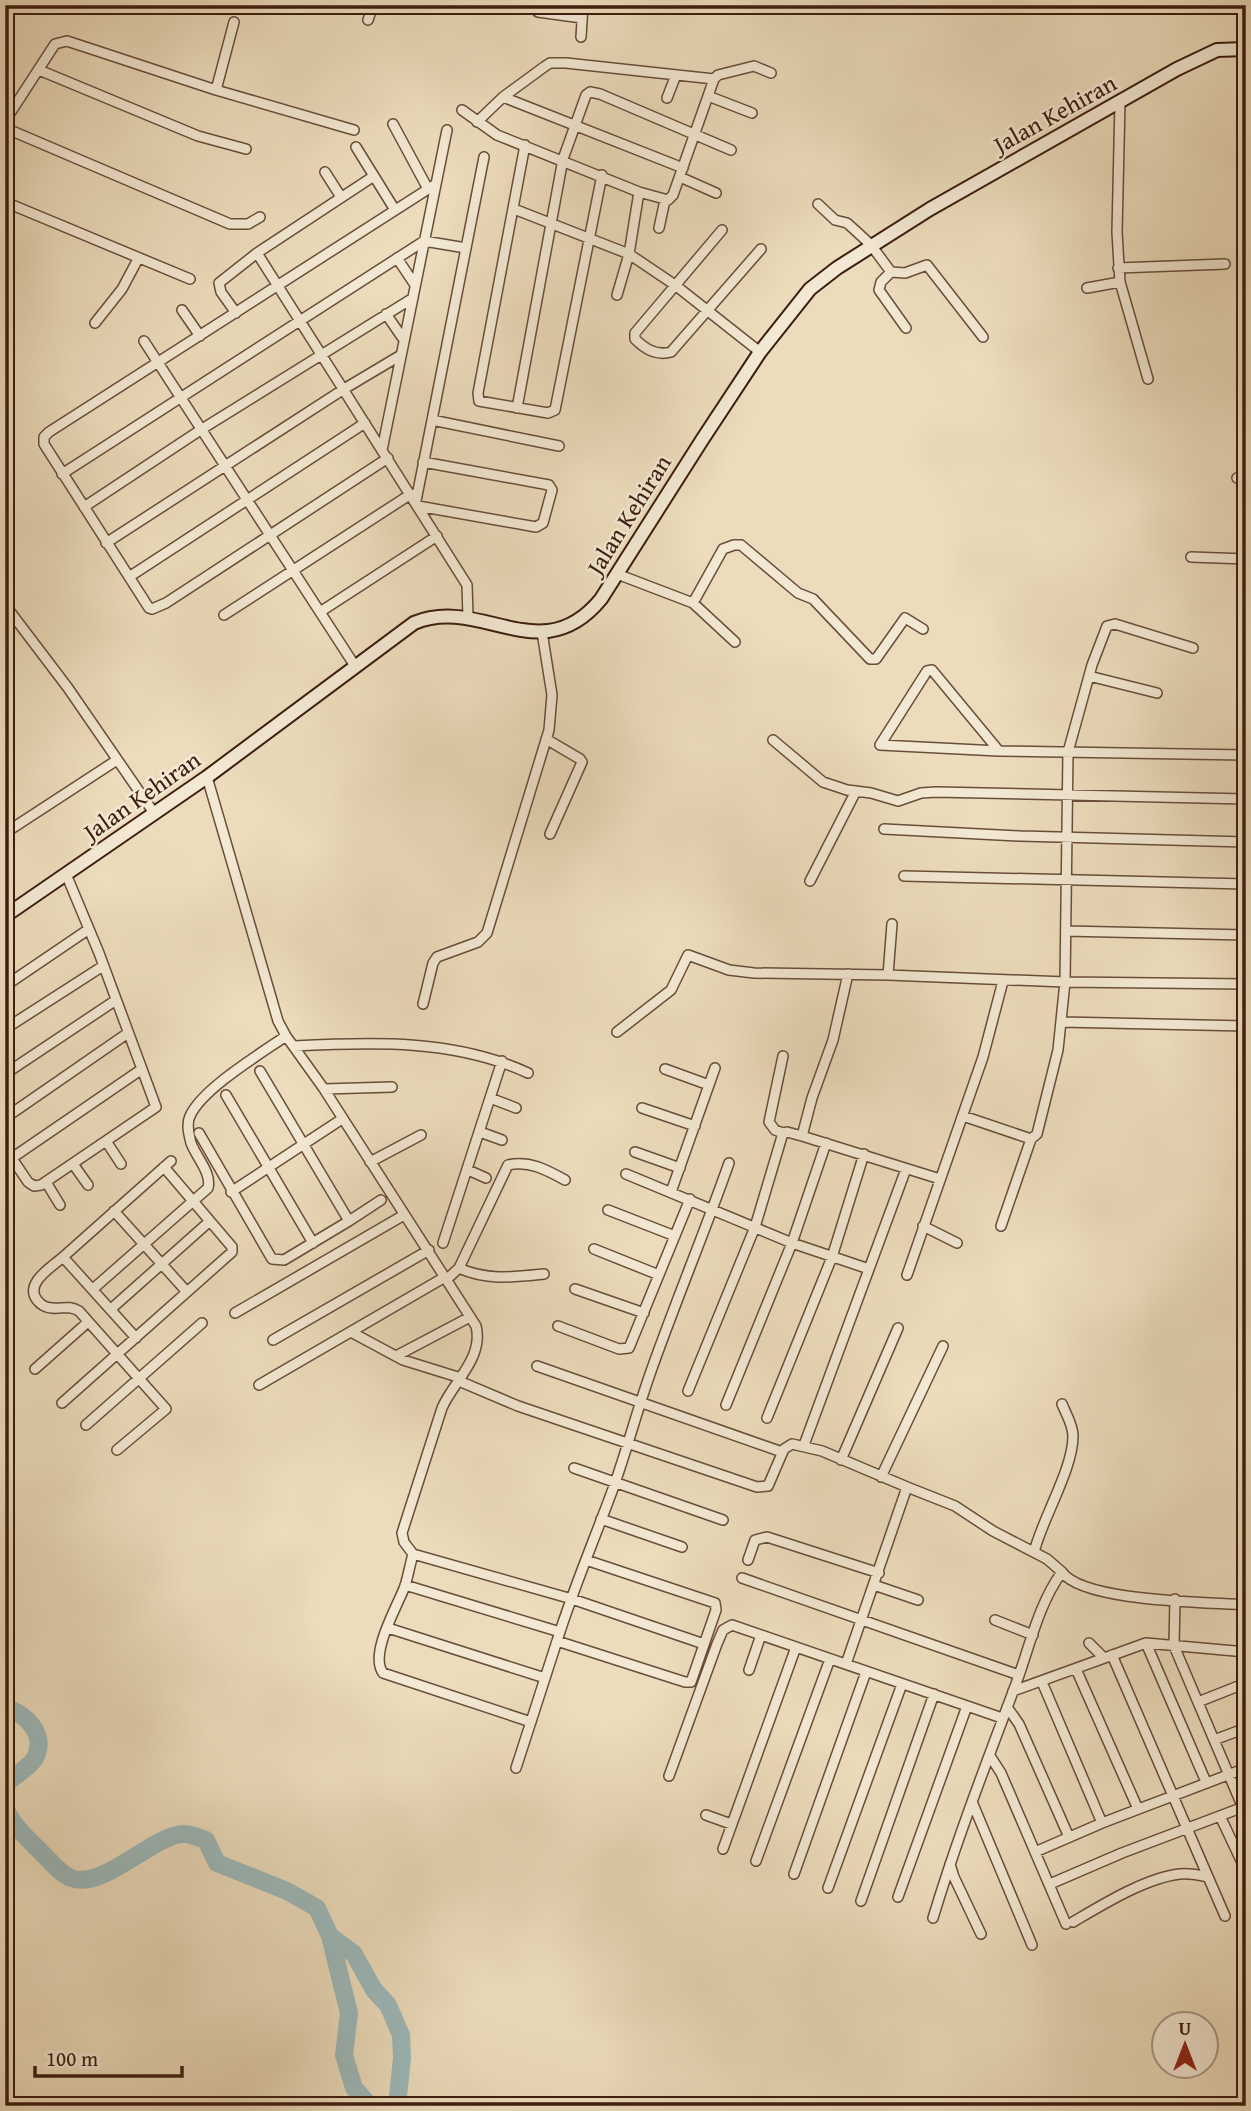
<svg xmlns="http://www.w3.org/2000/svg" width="1251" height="2111" font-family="'Gentium Book Plus',serif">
<rect width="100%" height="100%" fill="#ecdcbc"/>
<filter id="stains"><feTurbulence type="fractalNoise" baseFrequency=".00286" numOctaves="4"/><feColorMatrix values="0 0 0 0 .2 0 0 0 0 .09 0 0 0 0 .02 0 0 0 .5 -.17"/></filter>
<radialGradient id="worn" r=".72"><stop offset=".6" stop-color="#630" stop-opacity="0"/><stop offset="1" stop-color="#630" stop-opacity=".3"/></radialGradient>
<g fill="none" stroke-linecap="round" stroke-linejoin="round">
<path stroke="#9cb9ba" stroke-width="18" d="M5 1707C26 1714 47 1734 35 1758 29 1768 13 1776 5 1785
M5 1808C13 1826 29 1840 43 1854 50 1861 62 1875 71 1878 103 1891 156 1832 185 1834 191 1834 199 1838 206 1840L217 1863 287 1891 317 1908 330 1936 349 2013 344 2055 354 2088 370 2106
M330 1936 354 1954 374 1990 388 2005 401 2035 402 2058 397 2106"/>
<defs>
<path id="street" d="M536 5 538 12 582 18
M368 20 373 5
M581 37 583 5
M39 70 198 136 246 149
M216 90 234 22
M708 96 752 113
M503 97 683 168
M667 98 676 75
M1120 102 1117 232 1120 282 1148 379
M462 110 497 135 639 192 668 200 673 195 714 79
M5 121 55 44 67 41 216 90 354 130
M477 122 503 97 544 67 550 63H566L714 79 718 75 754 66 771 73
M393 124 428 189
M5 128 230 224H248L260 217
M525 145 478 393 479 401 548 413 555 410 602 175
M356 147 395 210
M325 172 341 197
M374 176 257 253 467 585 468 617
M680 177 716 193
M5 202 190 279
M818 204 835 220 847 223 857 232 871 245 891 272 905 273 927 265 983 337
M514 209 629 254 675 285 760 352
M659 228 665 200
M722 230 635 333V339C645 349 656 356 671 352L761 249
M397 258 415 285
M1118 268 1225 264
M891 272 881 282 879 290 906 328
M1087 288 1120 282
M617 295 629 254 639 192
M182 310 200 336
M236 313 221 292 219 283 257 253
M386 314 404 340
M95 323 122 289 138 259
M144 341 355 666
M517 408 563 159 586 95 590 92 600 94 731 150
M432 420 559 446
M382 450 447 130
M388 458 166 603 152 609 149 608 44 444V437L49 432 436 184
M62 474 424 241 466 248
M1237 478H1246
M416 501 484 157
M418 506 536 527 543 523 552 490 549 485 423 462
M84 507 202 429 413 298
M106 543 344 389 401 355
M1191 557 1246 559
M617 574 693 603 735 642
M129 577 365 423
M693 603 723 549 734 545H741L798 593 813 599 870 659H876L905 618 923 629
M5 605 68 688 154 813
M320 612 437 536
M224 615 411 494
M1193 648 1115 624 1107 626 1092 665 1068 752 1065 982 1246 984
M1089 676 1157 693
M546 739 580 759 582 762 550 834
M773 740 823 782 847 790 871 793 898 801 921 793 936 792 1246 799
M999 751 932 670 927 671 880 745 999 751 1246 755
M207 777 278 1021 286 1036 324 1089 476 1326C484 1358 453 1382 442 1408L402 1533 404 1542 413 1554 572 1599 704 1644
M884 829 1020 836 1246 842
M5 833 117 760
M904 876 1246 884
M810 881 856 791
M1066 931 1246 935
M888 975 892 924
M5 986 89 929
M423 1004 433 963 437 957 478 942 487 933 549 730 552 695 542 632
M1062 1022 1246 1026
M5 1029 103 966
M617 1032 671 990 688 955 729 970 754 973 888 975 1065 982 1058 1050 1037 1134 1031 1139 963 1116
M294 1046C373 1042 455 1039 528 1073
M783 1056 769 1122 775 1130 783 1133
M665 1069 709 1085
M260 1071 349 1221 381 1200
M5 1074 116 1000
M324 1089 392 1087
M226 1095 313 1243
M490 1098 516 1108
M642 1108 695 1126
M5 1118 128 1033
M480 1132 502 1140
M199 1133 272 1259 284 1260 349 1221
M802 1136 812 1098 833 1040 848 974
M106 1141 121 1164
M5 1148 28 1182 34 1186 41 1185 156 1107 99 953 66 874
M635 1152 680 1168
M12 1158 142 1069
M370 1162 421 1135
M73 1164 88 1185
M468 1170 486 1178
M626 1174 792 1243 869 1269
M46 1182 60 1205
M231 1192 342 1119
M671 1192 715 1068
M608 1210 675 1236
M114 1211 187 1292
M923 1226 957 1243
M1001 1226 1031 1139
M443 1243 502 1061
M594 1249 659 1275
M63 1257C52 1267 24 1283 37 1300 40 1304 46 1308 52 1308 63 1309 68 1305 79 1311L166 1409 117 1450
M459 1268C487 1281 515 1277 544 1274
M907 1275 983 1057 1003 981
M446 1280 459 1268 508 1165C529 1160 547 1170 565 1180
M93 1289 208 1188C212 1173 196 1157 191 1143 189 1135 186 1124 190 1116 202 1089 260 1054 286 1036
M575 1289 644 1313
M111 1309 210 1221
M235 1313 404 1215
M558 1326 619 1349 629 1348 690 1199
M351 1332 403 1360 461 1378
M136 1338 63 1257 171 1161
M273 1340 429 1250
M396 1356 470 1317
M537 1366 782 1452
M35 1369 88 1322
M459 1381 518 1406 757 1487 768 1486 784 1449 792 1444 822 1451 907 1487
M259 1385 445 1277
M688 1391 755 1227 783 1133 787 1132 802 1136 940 1179
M62 1403 232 1252V1247L164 1167
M726 1405 792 1243 826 1143
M767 1418 832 1257 864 1154
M86 1425 202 1323
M804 1445 906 1169
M841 1460 898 1328
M574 1468 723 1520
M881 1477 943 1346
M601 1519 682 1547
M1034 1552C1043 1517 1073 1469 1073 1436 1073 1425 1066 1414 1062 1404
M413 1554C410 1565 408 1576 405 1586 397 1607 369 1654 383 1673L531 1722
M586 1560 715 1603 716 1610 691 1682H685L557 1641C573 1589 595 1538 614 1486 627 1449 637 1411 650 1374 675 1303 704 1234 729 1163
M748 1560 755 1540 767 1537 879 1573
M742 1578 1019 1675
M405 1585 560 1632
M874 1585 918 1600
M1175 1599 1174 1646 1246 1815
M995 1620 1033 1635
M388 1628 545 1678
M1089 1643 1104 1658
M1146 1643 1206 1782
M1112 1655 1225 1916
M846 1664 907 1487 955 1506 993 1531 1047 1559 1062 1572
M1076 1669 1138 1809
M749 1670 761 1635
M1042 1682 1102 1823
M1013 1691 1146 1643 1246 1652
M1198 1702 1246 1683
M1007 1707 1019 1724 1069 1837
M1214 1740 1246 1728
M990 1756 1001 1773 1066 1924
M516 1768 557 1641
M669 1776 717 1644 723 1630 732 1625 1002 1718
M973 1804 1032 1945
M706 1815 731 1824
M1220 1816 1246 1871
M723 1849 796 1647
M1035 1852 1102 1823 1246 1768
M756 1861 830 1659
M950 1864 954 1877 981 1934
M794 1874 866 1672
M1050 1884 1122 1853 1246 1806
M828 1888 902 1684
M898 1897 967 1706
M861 1901 934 1694
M933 1918C957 1838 988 1759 1017 1681 1030 1645 1039 1603 1062 1572 1083 1602 1207 1602 1246 1605
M1073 1922C1102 1905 1145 1878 1180 1874 1189 1873 1199 1875 1208 1877"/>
<path id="secondary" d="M5 916 207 777 414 623C481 595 541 672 601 599L702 440 760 352 810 289 837 268 930 209 1177 69 1217 50 1246 49"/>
</defs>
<use href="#street" stroke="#694d3a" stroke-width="12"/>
<use href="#secondary" stroke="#3d1d0f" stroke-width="16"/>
<use href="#street" stroke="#f3e8d3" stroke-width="9"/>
<use href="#secondary" stroke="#f3e8d3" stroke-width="12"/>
</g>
<g text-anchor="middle" stroke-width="5" stroke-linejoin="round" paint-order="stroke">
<g font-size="24" fill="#3d1d0f" stroke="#f3e8d3">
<text transform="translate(1055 114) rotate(-29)" y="8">Jalan Kehiran</text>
<text transform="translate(629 515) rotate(-58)" y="8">Jalan Kehiran</text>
<text transform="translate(142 796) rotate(-35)" y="8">Jalan Kehiran</text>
</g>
</g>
<rect width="1251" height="2111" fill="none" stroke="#ecdcbc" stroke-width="28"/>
<rect x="7" y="7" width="1237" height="2097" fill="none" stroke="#3d1d0f" stroke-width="3.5"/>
<rect x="14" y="14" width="1223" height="2083" fill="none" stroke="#3d1d0f" stroke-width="2"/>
<g transform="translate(1185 2045)"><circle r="33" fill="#f3e8d3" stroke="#aa9785" stroke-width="2"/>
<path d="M0-5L12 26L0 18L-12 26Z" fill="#8f2418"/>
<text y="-10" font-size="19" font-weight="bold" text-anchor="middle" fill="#3d1d0f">U</text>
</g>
<path d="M35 2066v10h147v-10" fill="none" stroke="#3d1d0f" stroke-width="3.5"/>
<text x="46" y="2066" font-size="21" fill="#3d1d0f" stroke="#f3e8d3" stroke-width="5" paint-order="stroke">100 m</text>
<rect width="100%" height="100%" filter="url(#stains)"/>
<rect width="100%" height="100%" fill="url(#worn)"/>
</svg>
